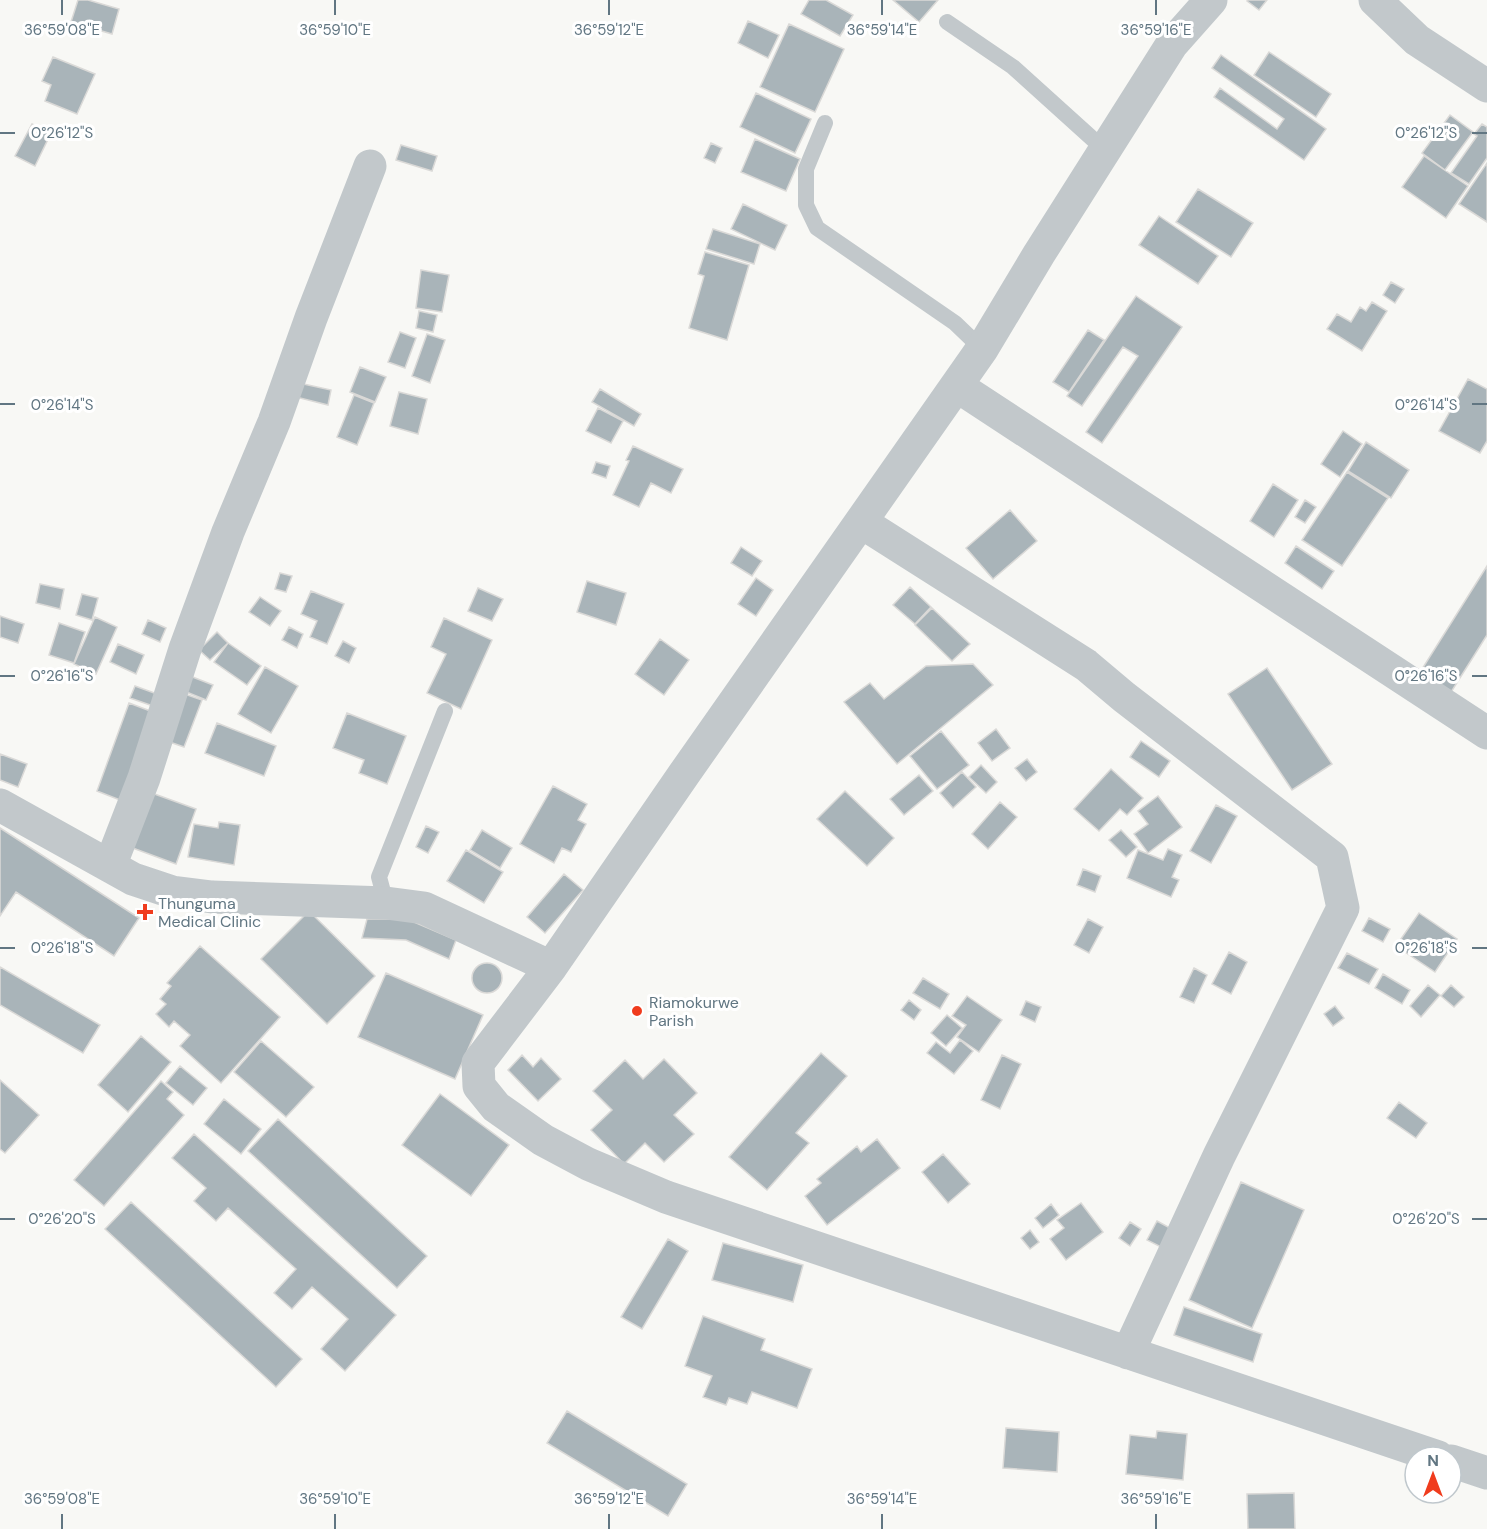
<svg xmlns="http://www.w3.org/2000/svg" width="1487" height="1529" font-family="'DM Sans',sans-serif">
<rect width="100%" height="100%" fill="#f8f8f5"/>
<path fill="#a9b4b9" stroke="#dad9d7" stroke-width="1.5" d="M78 0H88L119 9 112 34 71 22Z
M809 0H826L853 15 840 36 801 14Z
M893 0H938L919 22Z
M1248 0H1267L1259 10 1247 1Z
M748 21 779 35 768 58 738 43Z
M789 24 844 49 815 112 760 87Z
M1269 52 1331 94 1316 117 1254 75Z
M1221 55 1326 129 1304 160 1214 97 1220 88 1277 129 1284 119 1212 68Z
M53 57 95 74 77 114 45 101 51 85 42 81Z
M756 93 811 119 795 153 740 127Z
M1450 115 1473 132 1445 170 1422 153Z
M32 124 51 133 35 166 15 156Z
M1482 124 1487 127V158L1469 184 1451 173 1477 136 1474 134Z
M755 139 800 159 786 191 741 172Z
M711 143 722 148 715 163 704 158Z
M401 145 437 156 432 171 396 160Z
M1424 156 1468 186 1446 218 1402 187Z
M1487 163V222L1459 204Z
M1198 189 1253 223 1231 257 1176 222Z
M743 204 787 225 775 250 731 229Z
M1159 216 1218 256 1198 284 1139 245Z
M713 229 760 244 754 264 706 249Z
M705 252 749 265 727 340 689 328 704 276 698 274Z
M421 270 449 275 442 312 416 308Z
M1391 282 1404 289 1395 303 1383 295Z
M1136 296 1182 327 1102 443 1086 432 1138 356 1123 347 1082 406 1067 396Z
M1372 302 1387 311 1362 351 1327 329 1337 314 1351 322 1360 307 1366 311Z
M419 311 437 315 433 332 416 328Z
M1088 330 1104 340 1069 392 1053 382Z
M400 332 416 338 405 368 388 362Z
M427 334 445 340 430 383 412 376Z
M360 367 386 377 375 402 350 392Z
M1468 379 1487 389V441L1480 453 1439 431Z
M299 383 331 390 328 405 296 397Z
M600 389 641 414 634 426 592 402Z
M399 392 427 399 418 434 390 426Z
M354 395 374 403 357 445 337 437Z
M598 408 623 421 611 443 586 431Z
M1343 431 1362 444 1340 477 1321 464Z
M1366 442 1409 470 1391 498 1348 471Z
M633 446 683 469 671 493 651 483 639 507 613 495 629 461 626 460Z
M596 462 610 466 606 478 592 473Z
M1347 472 1388 498 1342 566 1302 540Z
M1273 484 1298 500 1274 537 1250 521Z
M1305 500 1316 507 1305 523 1295 517Z
M1010 510 1037 541 993 579 966 548Z
M1296 546 1334 571 1322 589 1285 563Z
M741 547 762 561 752 576 731 563Z
M1487 566V635L1448 697 1417 677Z
M280 573 292 576 286 592 275 589Z
M756 578 773 590 756 616 738 604Z
M587 581 626 593 616 625 577 612Z
M40 584 64 589 60 609 36 603Z
M910 587 931 607 915 624 893 605Z
M478 588 503 599 492 621 468 611Z
M311 591 344 604 327 644 310 637 317 621 301 614Z
M82 594 98 598 92 620 76 615Z
M260 597 281 611 270 626 249 612Z
M932 608 970 644 952 661 915 625Z
M0 616 24 624 18 643 0 637Z
M95 617 117 627 96 674 74 664Z
M444 618 492 640 461 709 427 693 446 654 431 647Z
M148 620 166 628 160 642 142 634Z
M59 623 85 632 74 663 49 655Z
M289 627 303 634 297 648 282 640Z
M217 632 228 643 210 660 199 650Z
M660 639 689 660 664 695 635 674Z
M343 641 356 648 349 663 335 656Z
M228 643 261 666 247 685 214 662Z
M118 644 144 655 136 674 110 662Z
M973 664 993 685 897 764 844 702 870 683 884 699 926 666Z
M265 667 298 686 271 733 238 714Z
M1267 668 1332 764 1292 790 1228 694Z
M190 676 213 685 206 700 184 691Z
M135 686 157 694 153 706 130 698Z
M179 692 202 700 184 747 161 739Z
M129 703 153 712 120 800 97 791Z
M347 713 406 736 387 784 359 773 364 760 333 748Z
M217 723 276 746 264 776 205 753Z
M996 729 1010 748 992 761 978 743Z
M941 731 969 765 937 789 910 756Z
M1141 741 1170 761 1159 777 1130 757Z
M0 754 27 764 18 787 0 780Z
M1027 759 1037 772 1026 781 1015 768Z
M981 765 997 782 986 793 969 777Z
M1111 769 1143 798 1127 815 1120 809 1099 831 1074 809Z
M962 772 976 787 953 808 940 793Z
M919 775 933 791 904 815 890 799Z
M553 786 587 804 578 820 586 824 571 852 562 848 554 863 520 844Z
M845 791 894 838 867 866 817 819Z
M149 792 196 809 176 864 130 847Z
M1158 796 1182 827 1148 853 1134 834 1148 824 1138 811Z
M1000 802 1017 817 988 849 972 834Z
M1216 805 1237 816 1211 863 1190 851Z
M219 822 240 825 234 865 188 857 194 824 218 828Z
M426 826 439 832 428 853 416 847Z
M0 828 139 918 114 956 16 892 0 916Z
M482 830 512 848 500 868 470 850Z
M1121 830 1137 847 1126 857 1109 840Z
M1168 849 1182 855 1172 877 1179 880 1171 897 1127 878 1138 850 1163 860Z
M466 850 503 872 484 903 447 881Z
M1083 869 1101 876 1095 892 1077 885Z
M564 874 583 890 545 933 527 917Z
M309 911 375 976 327 1024 261 959Z
M1419 913 1457 939 1435 972 1396 946Z
M1369 918 1390 929 1383 942 1362 931Z
M367 919H407L456 940 449 959 406 940 362 938Z
M1088 919 1103 927 1089 953 1074 945Z
M200 946 280 1017 221 1083 180 1046 190 1035 174 1021 169 1027 156 1014 166 1004 160 999 171 986 167 983Z
M1229 952 1247 962 1231 994 1212 984Z
M1347 953 1378 969 1369 984 1338 968Z
M472 978a15 15 0 1 1 30 0a15 15 0 1 1-30 0Z
M0 967 100 1025 83 1053 0 1005Z
M1194 968 1207 975 1194 1003 1180 997Z
M386 973 483 1015 455 1079 358 1037Z
M1383 974 1410 990 1402 1004 1375 988Z
M923 978 949 994 940 1009 913 993Z
M1428 985 1440 995 1421 1017 1410 1006Z
M1451 985 1464 997 1454 1007 1441 996Z
M967 996 1002 1020 979 1052 957 1037 966 1025 952 1016Z
M909 1000 921 1010 914 1020 901 1010Z
M1026 1001 1041 1007 1035 1022 1020 1015Z
M1335 1006 1344 1018 1333 1026 1324 1014Z
M947 1015 962 1028 946 1046 931 1033Z
M141 1036 171 1062 128 1112 98 1085Z
M960 1040 973 1051 954 1074 927 1053 936 1042 950 1053Z
M261 1041 314 1087 286 1117 234 1072Z
M821 1053 847 1076 796 1133 809 1143 767 1190 729 1157Z
M522 1055 533 1067 541 1058 561 1079 538 1101 508 1070Z
M1002 1055 1021 1064 1000 1109 981 1100Z
M664 1059 697 1093 674 1115 694 1134 664 1162 645 1143 624 1164 591 1130 612 1110 593 1091 625 1060 643 1079Z
M180 1066 207 1088 193 1105 166 1083Z
M0 1080 39 1115 5 1153 0 1149Z
M161 1081 173 1092 167 1099 184 1115 104 1206 74 1180Z
M440 1094 509 1145 471 1196 402 1145Z
M224 1099 261 1129 241 1154 204 1124Z
M1399 1102 1427 1123 1416 1138 1387 1118Z
M278 1119 427 1256 397 1288 248 1151Z
M194 1134 396 1315 345 1371 321 1349 348 1319 312 1287 292 1309 274 1293 296 1269 228 1208 216 1221 194 1201 206 1188 172 1158Z
M877 1139 900 1168 827 1225 805 1196 821 1183 817 1179 857 1146 861 1152Z
M943 1154 970 1184 948 1203 922 1172Z
M1241 1182 1304 1210 1252 1328 1189 1300Z
M131 1202 302 1359 276 1387 105 1229Z
M1081 1203 1103 1232 1066 1260 1050 1239 1064 1228 1057 1220Z
M1051 1204 1059 1215 1043 1228 1035 1218Z
M1157 1221 1170 1228 1161 1247 1147 1240Z
M1130 1222 1141 1229 1130 1246 1119 1238Z
M1030 1230 1039 1242 1030 1249 1021 1238Z
M668 1239 688 1251 642 1329 621 1317Z
M723 1243 803 1265 793 1302 712 1280Z
M1184 1307 1262 1334 1253 1362 1174 1335Z
M703 1316 765 1339 761 1350 812 1369 797 1408 752 1392 747 1404 729 1398 726 1405 703 1397 712 1376 685 1366Z
M567 1411 687 1484 668 1516 547 1443Z
M1006 1428 1059 1432 1057 1472 1003 1468Z
M1157 1431 1187 1434 1183 1480 1126 1474 1130 1435 1156 1438Z
M1294 1493 1295 1529H1248L1247 1494Z"/>
<g fill="none" stroke-linecap="round" stroke-linejoin="round">
<path stroke="#c2c8cb" stroke-width="16" d="M947 22 1013 67 1106 151
M825 123 806 169V205L817 228 955 323 982 349
M386 903 379 877 445 711"/>
<path stroke="#c2c8cb" stroke-width="33" d="M1211 0 1172 44 1039 254 982 349 684 774 551 967 478 1063 479 1086 496 1107 543 1140 588 1164 666 1197 1438 1457
M1375 0 1417 40 1487 86
M957 386 1487 733
M861 522 1086 665 1124 697 1332 857 1343 908 1219 1156 1128 1353
M0 805 133 879 172 892 212 897 386 903 424 908 551 967
M110 866 144 778 185 649 228 532 274 422 311 318 370 166
M1451 1461 1487 1473"/>
</g>
<path fill="none" stroke="#617682" stroke-width="2" d="M62 0V15M335 0V15M609 0V15M882 0V15M1156 0V15M0 133H15M1472 133H1487M0 404H15M1472 404H1487M0 676H15M1472 676H1487M0 948H15M1472 948H1487M0 1219H15M1472 1219H1487M62 1514V1529M335 1514V1529M609 1514V1529M882 1514V1529M1156 1514V1529"/>
<g fill="#f03c1d" stroke="#fff" stroke-width="2">
<path d="M142 903h6v6h6v6h-6v6h-6v-6h-6v-6h6z"/>
<circle cx="637" cy="1011" r="6"/>
</g>
<g text-anchor="middle" stroke-width="6" stroke-linejoin="round" paint-order="stroke">
<g font-size="16" fill="#617682" stroke="#fff" text-anchor="start">
<text x="158" y="909">Thunguma<tspan x="158" dy="18">Medical Clinic</tspan></text>
<text x="649" y="1008">Riamokurwe<tspan x="649" dy="18">Parish</tspan></text>
</g>
</g>
<g font-size="15" text-anchor="middle" fill="#617682" stroke="#fff" stroke-width="6" stroke-linejoin="round" paint-order="stroke">
<text x="62" y="35">36°59'08"E</text>
<text x="335" y="35">36°59'10"E</text>
<text x="609" y="35">36°59'12"E</text>
<text x="882" y="35">36°59'14"E</text>
<text x="1156" y="35">36°59'16"E</text>
<text x="62" y="138">0°26'12"S</text>
<text x="1426" y="138">0°26'12"S</text>
<text x="62" y="410">0°26'14"S</text>
<text x="1426" y="410">0°26'14"S</text>
<text x="62" y="681">0°26'16"S</text>
<text x="1426" y="681">0°26'16"S</text>
<text x="62" y="953">0°26'18"S</text>
<text x="1426" y="953">0°26'18"S</text>
<text x="62" y="1224">0°26'20"S</text>
<text x="1426" y="1224">0°26'20"S</text>
<text x="62" y="1504">36°59'08"E</text>
<text x="335" y="1504">36°59'10"E</text>
<text x="609" y="1504">36°59'12"E</text>
<text x="882" y="1504">36°59'14"E</text>
<text x="1156" y="1504">36°59'16"E</text>
</g>
<g transform="translate(1433 1475)"><circle r="28" fill="#ffffff" stroke="#c0c8cd" stroke-width="1.5"/>
<path d="M0-4.5L10 22L0 15L-10 22Z" fill="#f03c1d"/>
<text y="-9" font-size="16" font-weight="bold" text-anchor="middle" fill="#617682">N</text>
</g>
</svg>
